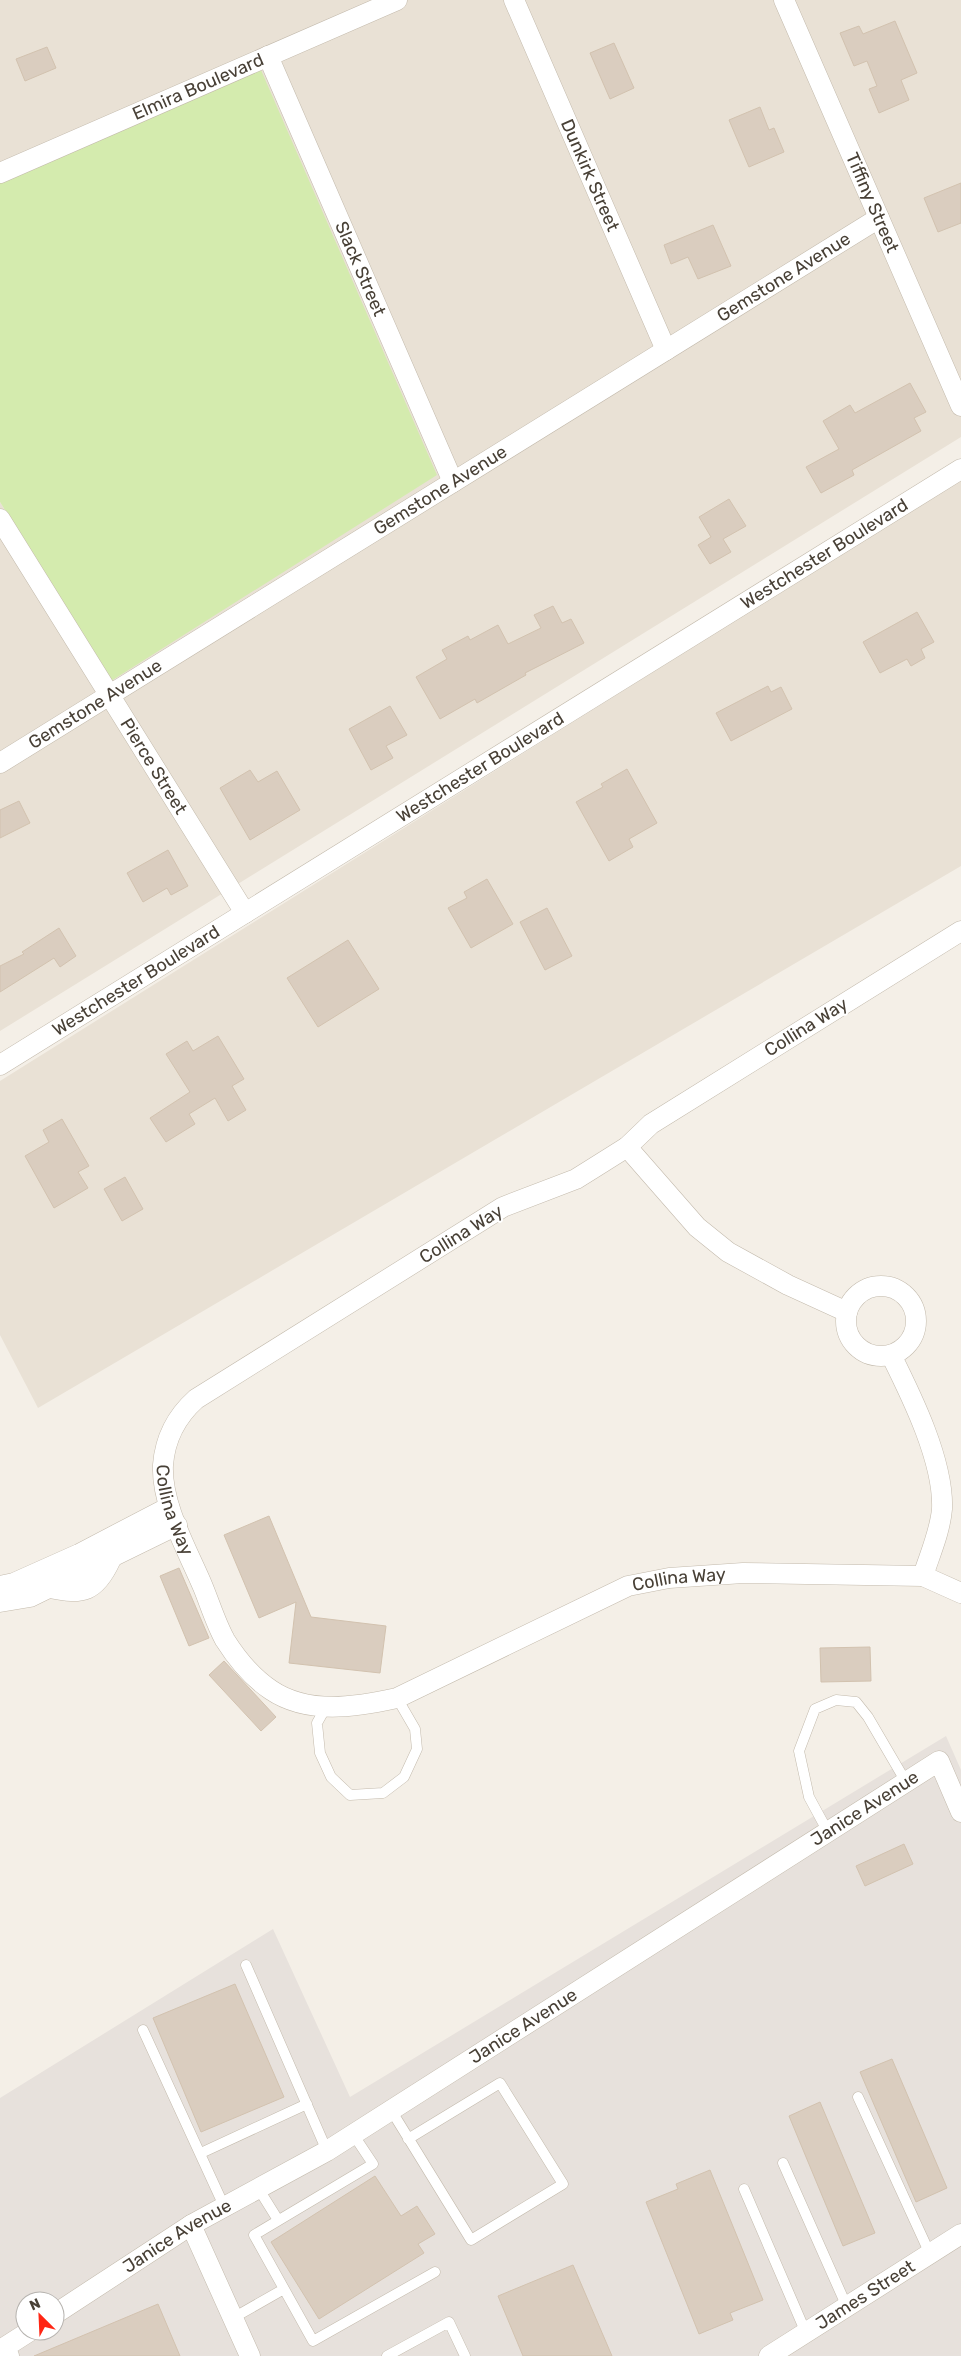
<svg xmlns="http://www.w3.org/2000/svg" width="961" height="2356" font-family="Rubik,sans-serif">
<rect width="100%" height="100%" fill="#f4efe7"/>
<path fill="#e9e1d5" d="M0 0H961V437L0 1031V502L111 681 0 182Z
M961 479V866L38 1408 0 1335V1081Z"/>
<path fill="#e7e1dc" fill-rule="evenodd" d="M946 1736 961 1770V2356H0V2098L273 1929 350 2097ZM25 2301H55V2331H25Z"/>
<path fill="#d4ebae" d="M261 70 437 475 111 681 0 502V182Z"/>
<path fill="#dacdbf" stroke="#d2c2af" d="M895 21 917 73 901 80 909 100 879 113 869 89 877 86 867 61 854 66 840 33 859 26 863 34Z
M614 43 634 88 610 99 590 53Z
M47 47 56 68 25 81 16 59Z
M760 107 769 130 774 128 784 152 749 167 729 120Z
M961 183V223L938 232 924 198Z
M713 225 731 266 698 279 688 257 671 264 664 245Z
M910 383 926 412 914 418 921 431 852 470 854 475 821 493 806 467 839 449 823 421 850 405 855 413Z
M729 499 746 526 723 539 731 552 710 564 698 545 711 537 699 517Z
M553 606 562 623 571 619 584 643 525 673 526 675 477 703 475 699 440 719 416 677 447 659 442 650 468 636 470 640 498 625 508 644 541 628 534 615Z
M917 612 934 642 921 649 925 658 911 666 907 659 880 673 863 642Z
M768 686 771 692 781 687 792 709 731 741 716 713Z
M390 706 407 735 386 746 393 758 371 770 349 729Z
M627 769 657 823 629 839 633 847 609 861 576 802 603 787 601 784Z
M250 770 258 782 277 771 300 810 250 840 220 788Z
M19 801 30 823 0 838V810Z
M168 850 188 886 171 895 167 888 143 902 127 873Z
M487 879 513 924 471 948 448 908 467 898 464 892Z
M547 908 572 956 545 970 520 922Z
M59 928 76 956 60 967 54 958 0 992V966L24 954 22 952Z
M348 940 379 989 318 1027 287 978Z
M218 1036 244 1079 232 1086 246 1110 228 1121 215 1098 189 1114 195 1124 166 1142 150 1118 190 1092 166 1054 187 1041 193 1051Z
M62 1119 89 1166 78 1172 88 1188 54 1208 25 1156 49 1142 43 1130Z
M125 1177 143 1209 122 1221 104 1189Z
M269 1516 311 1617 386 1626 380 1673 289 1663 296 1602 259 1618 224 1535Z
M179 1568 209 1638 189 1646 160 1576Z
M870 1647 871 1681 821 1682 820 1648Z
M224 1661 276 1717 261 1731 209 1675Z
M904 1844 913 1864 865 1886 856 1866Z
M235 1984 284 2097 201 2132 153 2018Z
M892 2059 947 2188 916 2202 860 2072Z
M820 2102 875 2233 843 2246 789 2116Z
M710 2170 763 2300 730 2313 733 2320 699 2334 646 2202 678 2189 676 2184Z
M375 2176 401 2216 417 2206 435 2234 418 2244 424 2253 319 2319 271 2242Z
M573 2265 612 2356H523L498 2296Z
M158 2304 180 2356H34Z"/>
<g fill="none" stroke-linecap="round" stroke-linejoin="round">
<defs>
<path id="service" d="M326 1707 317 1723 320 1753 331 1777 350 1795 383 1793 404 1777 417 1749 415 1729 397 1698
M828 1832 809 1797 799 1751 815 1709 836 1700 856 1702 868 1717 906 1782
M246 1965 327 2151
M143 2030 224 2206
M858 2097 930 2254
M391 2110 471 2240 563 2184 500 2083 408 2139
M353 2134 373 2164 254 2235 313 2341 435 2272
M201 2153 307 2104
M783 2163 847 2307
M258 2188 278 2220
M744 2189 806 2333
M233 2318 284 2289
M387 2356 449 2322 465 2356"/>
<g id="minor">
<path id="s1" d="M514 0 666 350"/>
<path id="s2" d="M784 0 961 406"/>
<path id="s3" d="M268 56 453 482"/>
<path id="s4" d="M0 173 397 0"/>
<path id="s5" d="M0 519 245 913"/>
<path id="s6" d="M0 763 879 218"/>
<path id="s7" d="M961 931 651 1124 627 1147 592 1169 576 1179 503 1207 196 1399C177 1416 165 1439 163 1465 161 1505 188 1551 203 1587 210 1604 216 1624 225 1640 237 1659 253 1678 271 1690 308 1715 356 1707 397 1698L628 1586 669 1578 743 1573 923 1576 961 1593"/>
<path id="s8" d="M0 1065 961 469"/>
<path d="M627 1147 697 1227 728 1252 788 1285 847 1312"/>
<circle cx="881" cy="1321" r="35"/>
<path d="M891 1355C912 1397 944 1462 942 1509 940 1532 930 1554 923 1576"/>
<path d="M0 1586 14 1583 79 1554 169 1507"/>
<path d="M50 1588C83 1595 96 1592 111 1559"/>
<path d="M0 1602 30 1597 177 1525"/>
<path d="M191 2225 250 2356"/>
<path id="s9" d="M55 2314 191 2225 327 2151 939 1761 961 1812"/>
<path d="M9 2356 5 2347 30 2331"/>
<path id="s10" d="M769 2356 961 2234"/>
</g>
</defs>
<use href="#service" stroke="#c3baac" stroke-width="11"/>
<use href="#minor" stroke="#c3baac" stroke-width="21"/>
<use href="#service" stroke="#fff" stroke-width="10"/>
<use href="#minor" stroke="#fff" stroke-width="20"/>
</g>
<g text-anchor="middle" stroke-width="4" stroke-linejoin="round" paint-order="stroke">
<g font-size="18" fill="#484036" stroke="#fff">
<text dy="6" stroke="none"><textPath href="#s4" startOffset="216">Elmira Boulevard</textPath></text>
<text dy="6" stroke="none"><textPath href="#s1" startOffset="191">Dunkirk Street</textPath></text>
<text dy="6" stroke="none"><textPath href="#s2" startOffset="221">Tiffiny Street</textPath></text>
<text dy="6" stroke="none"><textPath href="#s3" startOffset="232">Slack Street</textPath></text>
<text dy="6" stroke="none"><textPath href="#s6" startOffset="922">Gemstone Avenue</textPath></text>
<text dy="6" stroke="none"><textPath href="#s6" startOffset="518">Gemstone Avenue</textPath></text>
<text dy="6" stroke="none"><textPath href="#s8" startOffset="970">Westchester Boulevard</textPath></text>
<text dy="6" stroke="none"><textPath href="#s6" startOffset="112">Gemstone Avenue</textPath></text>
<text dy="6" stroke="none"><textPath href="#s5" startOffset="291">Pierce Street</textPath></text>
<text dy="6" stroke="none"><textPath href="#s8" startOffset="565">Westchester Boulevard</textPath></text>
<text dy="6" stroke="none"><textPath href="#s8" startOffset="160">Westchester Boulevard</textPath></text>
<text transform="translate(806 1027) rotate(-32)" y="6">Collina Way</text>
<text transform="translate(461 1234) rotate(-32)" y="6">Collina Way</text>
<text dy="6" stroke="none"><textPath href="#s7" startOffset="1021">Collina Way</textPath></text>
<text dy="6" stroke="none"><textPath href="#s7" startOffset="1668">Collina Way</textPath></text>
<text dy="6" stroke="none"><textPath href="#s9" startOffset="955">Janice Avenue</textPath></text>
<text dy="6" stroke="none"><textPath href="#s9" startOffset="550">Janice Avenue</textPath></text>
<text dy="6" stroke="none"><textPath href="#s9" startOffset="145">Janice Avenue</textPath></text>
<text dy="6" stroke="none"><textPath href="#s10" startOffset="114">James Street</textPath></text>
</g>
</g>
<g transform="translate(40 2316) rotate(336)"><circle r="24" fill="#ffffff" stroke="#b6b3af"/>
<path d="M0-4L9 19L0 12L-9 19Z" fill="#ff2614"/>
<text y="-8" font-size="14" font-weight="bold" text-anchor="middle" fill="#484036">N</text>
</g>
</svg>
